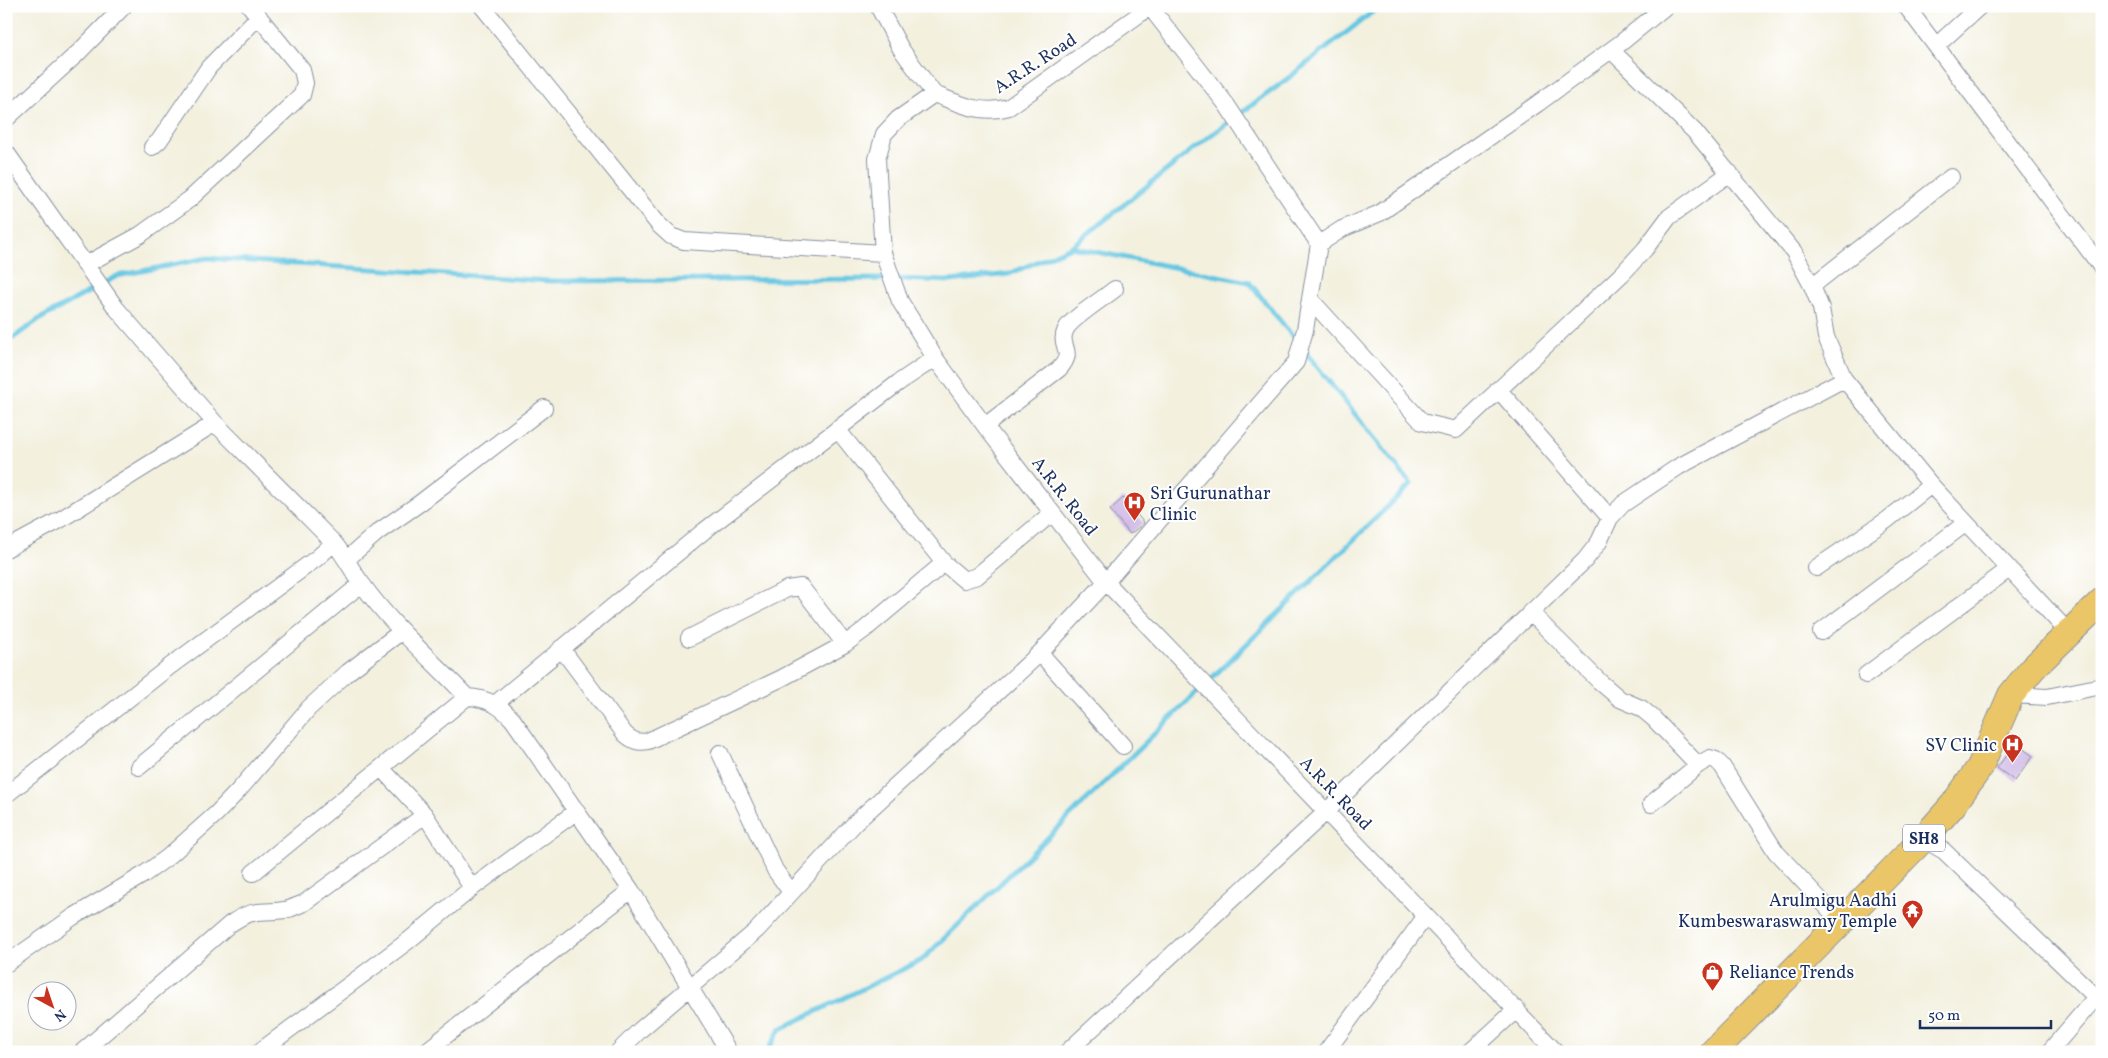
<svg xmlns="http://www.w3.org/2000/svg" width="2108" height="1058" font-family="Vollkorn,serif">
<rect width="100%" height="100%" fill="#fff"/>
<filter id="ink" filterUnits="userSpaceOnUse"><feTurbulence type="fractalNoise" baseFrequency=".02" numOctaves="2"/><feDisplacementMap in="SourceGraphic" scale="10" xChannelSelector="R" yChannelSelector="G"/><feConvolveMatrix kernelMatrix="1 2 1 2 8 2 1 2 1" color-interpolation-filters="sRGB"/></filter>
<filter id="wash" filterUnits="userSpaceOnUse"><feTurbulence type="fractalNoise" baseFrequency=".0096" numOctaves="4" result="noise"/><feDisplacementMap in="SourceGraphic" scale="20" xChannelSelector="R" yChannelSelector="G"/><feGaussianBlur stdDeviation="1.12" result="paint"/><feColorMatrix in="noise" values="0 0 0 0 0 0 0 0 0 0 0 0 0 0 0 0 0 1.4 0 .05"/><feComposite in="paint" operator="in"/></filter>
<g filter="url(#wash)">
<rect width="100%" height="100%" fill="#f3f0de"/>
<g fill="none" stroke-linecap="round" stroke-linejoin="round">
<path stroke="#64c6e2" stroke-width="5" d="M1071 247 1249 282 1298 343
M6 343 38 320 117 276 207 258 549 281 895 279 950 281 1009 274 1071 247 1207 138 1282 83 1380 6
M767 1052 780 1029 922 960 1411 484 1303 349"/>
</g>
<g id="blocks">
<path fill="#ceb6e5" d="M1123 498 1144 523 1130 534 1110 510Z
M2015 743 2033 756 2015 781 1997 768Z"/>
</g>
</g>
<g filter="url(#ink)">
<use href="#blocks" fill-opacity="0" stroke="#87909e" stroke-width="1"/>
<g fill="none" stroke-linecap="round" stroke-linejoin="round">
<defs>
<path id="minor" d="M482 6 659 225 671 236 684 241 883 253
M878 6 901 49 934 94
M1151 6 1009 107C982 115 959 104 934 94L898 119 884 134 877 159 883 253 900 301 935 358 985 426 1106 582 1556 1052
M1906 6 2102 268
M1150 7 1226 104 1319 244
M1936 46 1980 6
M1611 50 1695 132 1794 252 1812 286 1821 308 1826 337 1844 379 1931 485 2069 633
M6 119 79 52 124 6
M152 147 159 141 209 67 259 16
M6 152 116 308 215 423 334 543C345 556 352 571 362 584 392 626 432 660 467 697 487 698 500 705 513 720L631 890 729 1052
M85 265 140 235 190 199 302 95 305 83 302 70 250 6
M1812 286 1951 177
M1310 299 1422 422 1456 430 1622 274 1645 249 1669 217 1730 173
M1498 389 1610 518
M985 426 1059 369C1077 350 1057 347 1066 329 1072 318 1104 298 1115 289
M837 429 944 563 964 580 977 576 1052 513
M6 549 58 521 215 423
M347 559 378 532 420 503 544 408
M1816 568 1887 520 1931 485
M1530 612 1599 681 1620 699 1641 708 1653 718 1698 765
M1821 632 1966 523
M689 638 787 589 801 587 845 644
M561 648 625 734C633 741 638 743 648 741L780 679 845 644 864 630 944 563
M1040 653 1123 746
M1866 675 2009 569
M2011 695 2047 697 2102 686
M495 704 704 531 898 383 935 358
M720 753 775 870 791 892
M139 767 361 584
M381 768 425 815 472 888
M6 795 169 667 317 558 334 543
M1651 804 1698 765 1710 758 1716 760 1722 766 1776 852 1841 922
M1923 839 1944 851 2096 997 2049 1052
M253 873 467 697
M6 964 73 917 143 875 168 857 216 814 239 790 309 708 348 672 402 631
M82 1052 230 924C255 907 258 914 285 910 291 909 298 905 304 903L425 815
M259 1052 408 941 472 888 577 811
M425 1052 631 890
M618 1052 640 1030 757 930 856 822 1040 653 1106 582 1296 362 1305 330 1319 244 1342 229 1380 213 1537 104 1622 42 1666 6
M1067 1052 1327 811 1585 560 1599 542 1610 518 1623 504 1678 467 1844 379
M1326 1052 1425 917
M1470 1052 1517 1009"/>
<path id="primary" d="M1713 1052 1923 839 1953 805 1980 767 2011 695 2033 668 2102 601"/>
</defs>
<use href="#minor" stroke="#87909e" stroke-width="18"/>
<use href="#primary" stroke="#87909e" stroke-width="28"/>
<use href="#minor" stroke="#fff" stroke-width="16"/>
<use href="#primary" stroke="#ebc669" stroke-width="26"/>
</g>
</g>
<defs>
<symbol id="hospital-pin" viewBox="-11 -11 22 30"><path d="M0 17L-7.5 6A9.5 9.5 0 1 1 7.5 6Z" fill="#c8321e" stroke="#fff"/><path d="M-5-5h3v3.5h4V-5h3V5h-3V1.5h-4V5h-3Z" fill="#fff"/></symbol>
<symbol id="temple-pin" viewBox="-11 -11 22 30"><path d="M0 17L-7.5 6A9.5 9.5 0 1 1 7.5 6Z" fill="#c8321e" stroke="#fff"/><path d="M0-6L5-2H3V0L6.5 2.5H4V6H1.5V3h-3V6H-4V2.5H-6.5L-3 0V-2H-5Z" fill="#fff"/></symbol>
<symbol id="shop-pin" viewBox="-11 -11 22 30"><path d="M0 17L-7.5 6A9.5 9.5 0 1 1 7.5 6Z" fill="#c8321e" stroke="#fff"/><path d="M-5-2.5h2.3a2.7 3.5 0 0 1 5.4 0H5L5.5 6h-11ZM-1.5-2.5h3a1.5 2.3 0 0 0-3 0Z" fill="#fff"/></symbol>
</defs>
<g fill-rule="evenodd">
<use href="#hospital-pin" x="1122" y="490" width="25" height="34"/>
<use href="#hospital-pin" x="2000" y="732" width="25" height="34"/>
<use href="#temple-pin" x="1900" y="898" width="25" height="34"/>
<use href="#shop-pin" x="1700" y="960" width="25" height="34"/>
</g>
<g text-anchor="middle" stroke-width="4" stroke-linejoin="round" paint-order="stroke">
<rect fill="#fff" stroke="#5f6d8e" stroke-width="1" x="1903" y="824.5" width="42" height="27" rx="4"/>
<g font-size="16" font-weight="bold" fill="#1b2f5e">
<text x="1924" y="844">SH8</text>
</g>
<g font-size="18" fill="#1b2f5e" stroke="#fff">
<text transform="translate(1035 63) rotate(-33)" y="6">A.R.R. Road</text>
<text transform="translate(1065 496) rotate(52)" y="6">A.R.R. Road</text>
<text transform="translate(1336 793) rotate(46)" y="6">A.R.R. Road</text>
</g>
<g font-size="18" fill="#1b2f5e" stroke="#fff" text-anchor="start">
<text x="1150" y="499">Sri Gurunathar<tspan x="1150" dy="21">Clinic</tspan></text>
<text x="1997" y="751" text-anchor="end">SV Clinic</text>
<text x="1897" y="906" text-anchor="end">Arulmigu Aadhi<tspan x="1897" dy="21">Kumbeswaraswamy Temple</tspan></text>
<text x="1729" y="978">Reliance Trends</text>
</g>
</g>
<rect width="2108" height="1058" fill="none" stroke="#fff" stroke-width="25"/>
<g transform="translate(52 1006) rotate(140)"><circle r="24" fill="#ffffff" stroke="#a4acbf"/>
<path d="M0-4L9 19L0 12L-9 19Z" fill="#c8321e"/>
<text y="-8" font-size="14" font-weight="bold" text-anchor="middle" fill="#1b2f5e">N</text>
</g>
<path d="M1920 1020v8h131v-8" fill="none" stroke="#1b2f5e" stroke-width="2.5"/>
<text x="1928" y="1020" font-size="15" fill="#1b2f5e" stroke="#ffffff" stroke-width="4" paint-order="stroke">50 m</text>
</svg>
